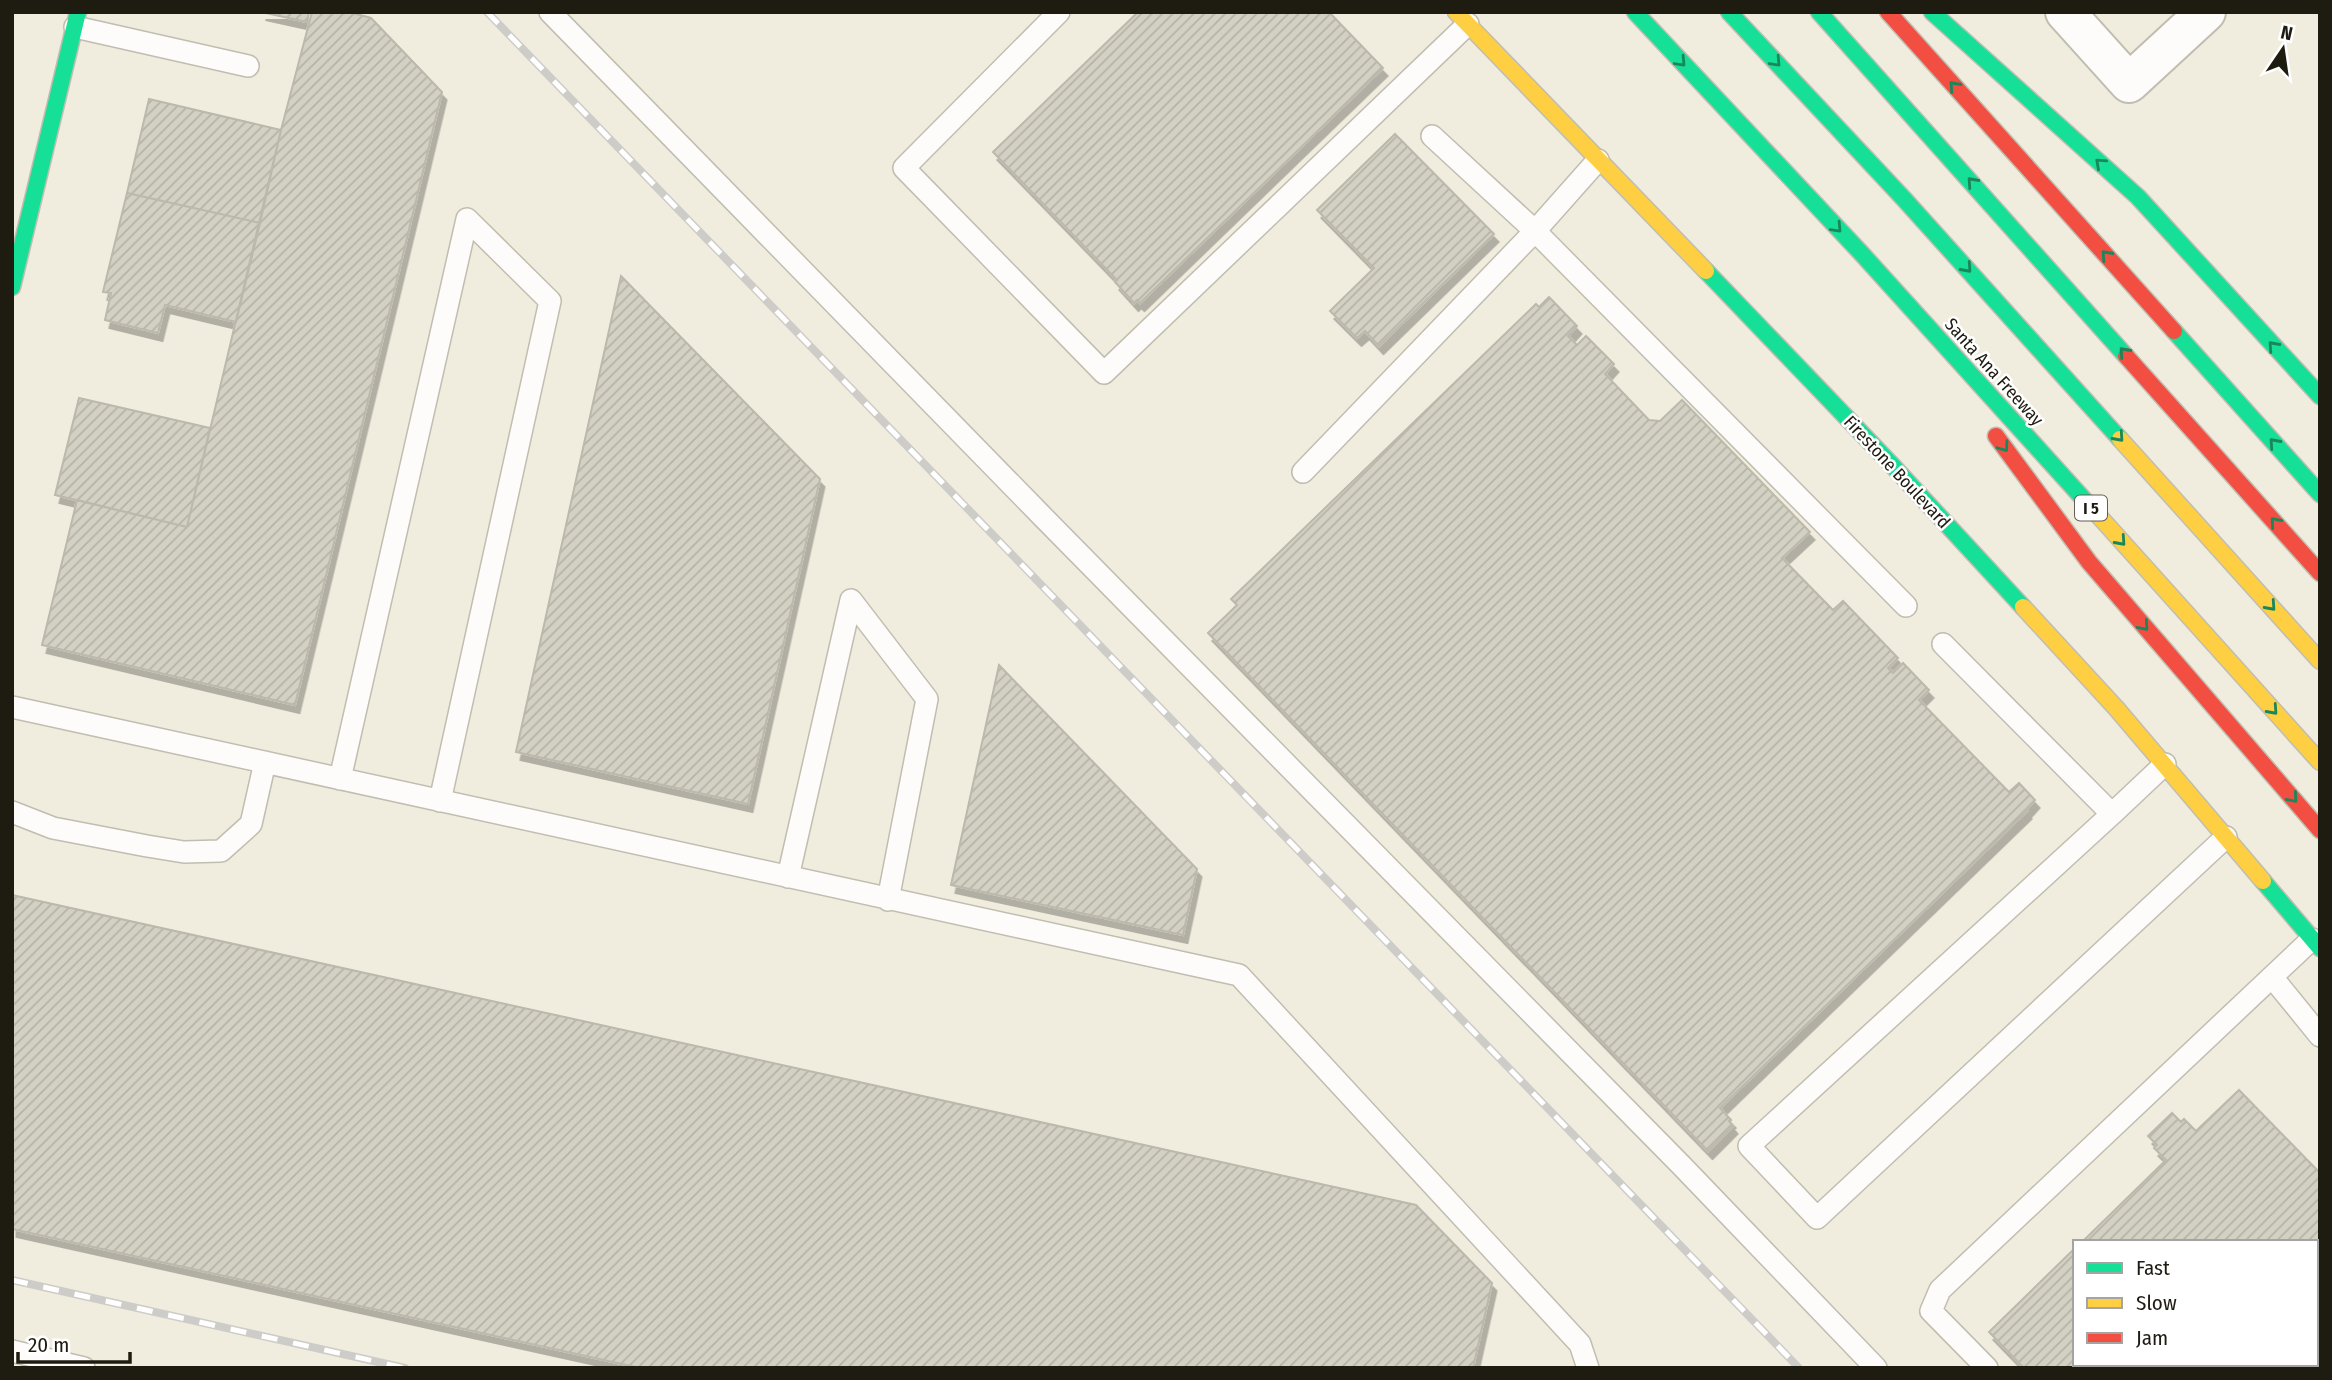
<svg xmlns="http://www.w3.org/2000/svg" width="2332" height="1380" font-family="'Fira Sans Condensed',sans-serif">
<defs>
<pattern id="building-hatch" width="6" height="6" patternUnits="userSpaceOnUse" patternTransform="scale(1.75)"><rect width="6" height="6" fill="#d3d0c4"/><path d="M-1 1l2-2M0 6l6-6M5 7l2-2" fill="none" stroke="#b5b2a7"/></pattern>
<filter id="shadow"><feDropShadow dx="4.5" dy="8" stdDeviation="0" flood-color="#0004"/></filter>
</defs>
<rect width="100%" height="100%" fill="#f1edde"/>
<path fill="url(#building-hatch)" stroke="#bbb8ac" stroke-width="2" filter="url(#shadow)" d="M261 12H309L307 22Z
M312 12H349L371 18 442 92 295 705 42 645 77 500 187 527 281 130Z
M1138 12H1329L1383 68 1140 303 1137 300 1134 303 1115 282 1117 280 993 152Z
M149 99 281 130 260 223 127 193Z
M1395 134 1494 234 1379 346 1365 331 1357 338 1330 311 1374 268 1317 210Z
M127 193 260 223 236 322 165 305 158 333 105 320 111 293 103 292Z
M621 276 820 479 748 804 516 752Z
M1549 297 1577 326 1568 336 1577 345 1586 336 1614 364 1605 374 1649 420 1660 421 1682 400 1810 532 1782 558 1833 610 1843 601 1898 658 1888 668 1893 673 1903 663 1929 690 1919 700 2009 792 2019 783 2035 800 2026 810 2027 811 1720 1108 1731 1120 1729 1121 1733 1126 1708 1151 1208 633 1237 605 1231 599 1536 304 1539 307Z
M79 398 210 428 187 527 55 495Z
M999 665 1197 869 1183 935 951 885Z
M12 895 1416 1205 1492 1283 1473 1368H640L12 1229Z
M2239 1090 2320 1173V1368L2316 1364V1242H2082L2166 1160 2154 1148 2157 1145 2148 1136 2172 1113 2181 1122 2184 1119 2196 1131Z
M2075 1248V1364H2137L2134 1368H2024L1989 1332Z"/>
<g fill="none" stroke-linecap="round" stroke-linejoin="round">
<defs>
<path id="lane" d="M550 12 1042 516 1682 1166 1876 1368
M1059 12 904 168 1104 373 1468 24
M75 27 248 66
M1432 136 1535 231 1906 606
M1303 472 1535 231 1598 160
M1943 644 2112 814 1749 1146 1817 1218 2226 837
M12 707 1239 975 1580 1344 1588 1368
M340 779 467 219 550 301 440 801
M12 812 53 828 147 846 184 852 221 851 251 824 265 762
M2112 814 2165 764
M788 877 851 600 927 699 888 900
M2272 977 2320 1036
M12 1351 84 1368
M1987 1368 1931 1311 1940 1290 2312 939"/>
<path id="street" d="M2065 12 2129 83 2206 12"/>
<path id="fast" d="M1635 12 1862 254 2098 515
M1729 12 1904 199 2120 439
M1819 12 2126 356
M1932 12 2138 197 2320 396
M1706 271 1892 465 2023 607
M12 287 78 12
M2174 331 2320 494
M2263 881 2320 948"/>
<path id="slow" d="M1456 12 1706 271
M2120 439 2320 661
M2098 515 2320 762
M2023 607 2116 708 2263 881"/>
<path id="jam" d="M1888 12 2174 331
M2126 356 2320 573
M1996 436 2089 562 2320 830"/>
</defs>
<use href="#lane" stroke="#c0bdb1" stroke-width="24"/>
<use href="#street" stroke="#c0bdb1" stroke-width="42"/>
<use href="#fast" stroke="#c0bdb1" stroke-width="19"/>
<use href="#slow" stroke="#c0bdb1" stroke-width="19"/>
<use href="#jam" stroke="#c0bdb1" stroke-width="19"/>
<use href="#lane" stroke="#fdfcfa" stroke-width="21"/>
<use href="#street" stroke="#fdfcfa" stroke-width="38"/>
<use href="#fast" stroke="#16e098" stroke-width="16"/>
<use href="#slow" stroke="#ffcf43" stroke-width="16"/>
<use href="#jam" stroke="#f24e42" stroke-width="16"/>
<defs>
<path id="rail" d="M487 12 1799 1368
M12 1280 405 1368"/>
</defs>
<use href="#rail" stroke="#cdccc8" stroke-width="8"/>
<use href="#rail" stroke="#fff" stroke-width="5" stroke-dasharray="16" stroke-linecap="butt"/>
</g>
<defs><path id="oneway-chevron" d="M-2-3.5L2.5 0L-2 3.5" fill="none" stroke-width="1.6" stroke-linecap="round" stroke-linejoin="round" transform="scale(1.75)"/></defs>
<g stroke="#1a875b">
<use href="#oneway-chevron" transform="translate(1681 62) rotate(47)"/>
<use href="#oneway-chevron" transform="translate(1776 62) rotate(47)"/>
<use href="#oneway-chevron" transform="translate(1954 86) rotate(-132)"/>
<use href="#oneway-chevron" transform="translate(2100 163) rotate(-138)"/>
<use href="#oneway-chevron" transform="translate(1972 182) rotate(-132)"/>
<use href="#oneway-chevron" transform="translate(1837 228) rotate(47)"/>
<use href="#oneway-chevron" transform="translate(2106 255) rotate(-132)"/>
<use href="#oneway-chevron" transform="translate(1967 268) rotate(48)"/>
<use href="#oneway-chevron" transform="translate(2273 346) rotate(-132)"/>
<use href="#oneway-chevron" transform="translate(2124 352) rotate(-132)"/>
<use href="#oneway-chevron" transform="translate(2119 437) rotate(48)"/>
<use href="#oneway-chevron" transform="translate(2274 443) rotate(-132)"/>
<use href="#oneway-chevron" transform="translate(2004 447) rotate(54)"/>
<use href="#oneway-chevron" transform="translate(2275 522) rotate(-131)"/>
<use href="#oneway-chevron" transform="translate(2121 541) rotate(48)"/>
<use href="#oneway-chevron" transform="translate(2271 606) rotate(48)"/>
<use href="#oneway-chevron" transform="translate(2144 626) rotate(49)"/>
<use href="#oneway-chevron" transform="translate(2273 710) rotate(48)"/>
<use href="#oneway-chevron" transform="translate(2293 798) rotate(49)"/>
</g>
<g text-anchor="middle" stroke-width="5" stroke-linejoin="round" paint-order="stroke">
<rect fill="#fff" stroke="#625f58" stroke-width="2" x="2075" y="495.5" width="32" height="25" rx="5"/>
<g font-size="16" font-weight="bold" fill="#1e1b11">
<text x="2091" y="514">I 5</text>
</g>
<g font-size="18" fill="#1e1b11" stroke="#fff">
<text transform="translate(1994 372) rotate(48)" y="6">Santa Ana Freeway</text>
<text transform="translate(1897 472) rotate(47)" y="6">Firestone Boulevard</text>
</g>
</g>
<rect width="2332" height="1380" fill="none" stroke="#1e1b11" stroke-width="28"/>
<rect x="2073" y="1240" width="245" height="126" fill="#ffffff" stroke="#a5a4a0" stroke-width="2"/>
<rect x="2087" y="1263" width="35" height="10" fill="#16e098" stroke="#a5a4a0" stroke-width="2"/>
<text x="2136" y="1275" font-size="21" fill="#1e1b11">Fast</text>
<rect x="2087" y="1298" width="35" height="10" fill="#ffcf43" stroke="#a5a4a0" stroke-width="2"/>
<text x="2136" y="1310" font-size="21" fill="#1e1b11">Slow</text>
<rect x="2087" y="1333" width="35" height="10" fill="#f24e42" stroke="#a5a4a0" stroke-width="2"/>
<text x="2136" y="1345" font-size="21" fill="#1e1b11">Jam</text>
<g transform="translate(2283 49) rotate(13)" stroke="#ffffff" stroke-width="5" paint-order="stroke">
<path d="M0-5L12 26L0 18L-12 26Z" fill="#1e1b11"/>
<text y="-10" font-size="19" font-weight="bold" text-anchor="middle" fill="#1e1b11">N</text>
</g>
<path d="M18 1352v10h112v-10" fill="none" stroke="#1e1b11" stroke-width="3.5"/>
<text x="28" y="1352" font-size="21" fill="#1e1b11" stroke="#ffffff" stroke-width="5" paint-order="stroke">20 m</text>
</svg>
